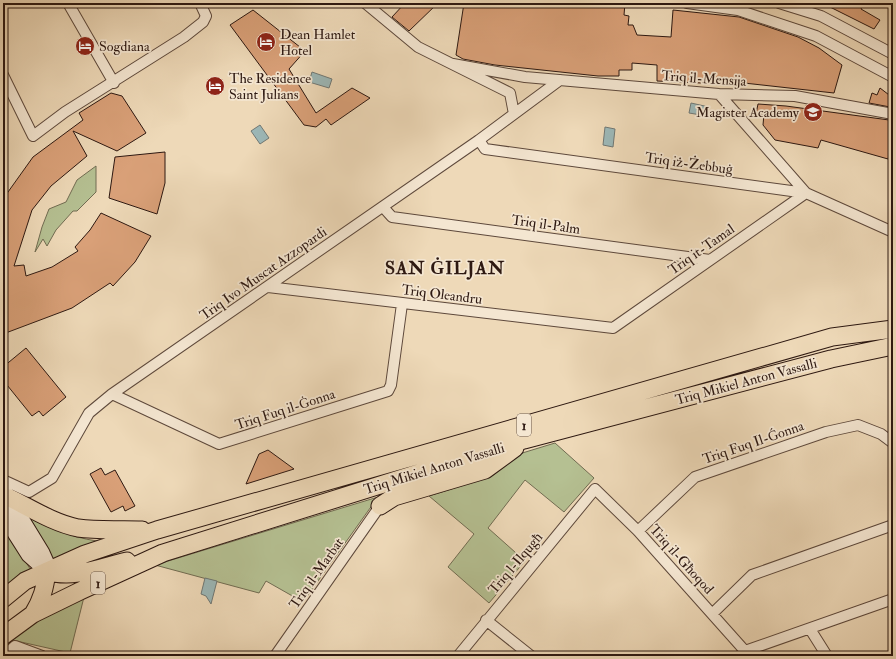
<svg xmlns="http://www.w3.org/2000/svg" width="896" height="659" font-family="'IM FELL Double Pica',serif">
<rect width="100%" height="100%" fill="#eed9b8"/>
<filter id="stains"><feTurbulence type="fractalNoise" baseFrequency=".005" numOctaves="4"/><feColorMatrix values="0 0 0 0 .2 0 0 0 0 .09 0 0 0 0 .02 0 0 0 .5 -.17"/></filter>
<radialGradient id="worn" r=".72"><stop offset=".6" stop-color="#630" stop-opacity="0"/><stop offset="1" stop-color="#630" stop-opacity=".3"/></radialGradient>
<path fill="#b5c092" stroke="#716c52" d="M96 166V192L77 211H73L56 230 47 246 43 239 35 252 42 227 49 209 66 202 77 180Z
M555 443 594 478 564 512 525 480 488 528 525 561 489 603 448 567 474 534 429 496 492 476 519 454Z
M378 497 303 602 266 581 259 593 155 565Z
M24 513C48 527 69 537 97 541L53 559Z
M5 528 32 572 3 595C3 572 6 550 5 528Z
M85 593 70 653 12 640 32 624Z"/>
<path fill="#9cb8b8" stroke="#707875" d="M312 72 332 79 329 88 309 82Z
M691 103 709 107 707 116 689 113Z
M260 125 269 138 260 144 251 131Z
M605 127 615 129 613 147 603 145Z
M205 578 217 581 211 604 206 596 201 594Z"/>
<path fill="#d9a078" stroke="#2d1811" d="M405 3H438L409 31 392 17Z
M464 3H625L624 15 629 16 628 25H633L637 35 671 37 673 10 739 17 798 37 819 48 842 65 834 93 744 83V85L657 81V65L632 63V70H619V76H598L495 65 463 59 456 55Z
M822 3H864L861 9 880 20 874 29Z
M253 10 305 51 289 69 316 113 352 88 370 98 331 125 326 119 316 127 304 125 230 25Z
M880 88 893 98 890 107 869 103 872 93 877 95Z
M111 93 122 96 146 133 117 151 73 131 87 156 51 186 32 210 14 266 24 265 26 276 52 267 78 251 75 247 90 230 101 213 151 236 135 262 113 286 110 283 72 308 3 334V199L33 157 83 120 79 113Z
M758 104 786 106 889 120 893 123V141L888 159 821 140 818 148 775 140 763 125 764 114H756Z
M165 152V183L157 214 109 198 115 157Z
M26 348 66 397 43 416 39 411 32 416 3 380V367Z
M268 450 294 469 246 484 259 454Z
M101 468 105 475 115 470 135 506 125 511 123 506 111 512 90 474Z"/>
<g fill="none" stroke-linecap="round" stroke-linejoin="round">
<defs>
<path id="minor" d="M68 3 114 83
M365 3 418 47 510 93 514 114
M687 3 738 10 816 36 893 77
M779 3 821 16 893 54
M453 64 525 77 719 94 795 96 893 114
M3 75 33 136 65 112 184 37 203 22 206 16 200 3
M479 140 485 149 806 193 893 232
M383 207 392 217 710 260
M268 287 613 328 806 193 719 94
M112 394 219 444 388 391 391 385 402 304
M3 480 29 492 52 478 89 413 112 394 479 140 560 80
M638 531 695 477 826 432 858 425 881 434 893 443
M713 613 752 575 893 525
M486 620 531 656
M810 629 827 656
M4 656 15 646 42 656
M275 656 380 506
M458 656 595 489 638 531 745 651
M739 656 745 651 893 599"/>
<path id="secondary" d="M3 489 42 553 46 562 47 571
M3 514 29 555 47 571"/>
<path id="trunk" d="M10 498C32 509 54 523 78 528 99 531 121 529 142 530
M380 506 394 497 485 470 515 448
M47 571C72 580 102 567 127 561
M3 599 25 581 85 554 157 530 832 337 893 329
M33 614C42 599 45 588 47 571
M3 636 33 614 80 591 163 553 524 440 831 359 893 346"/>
</defs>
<use href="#minor" stroke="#5d483b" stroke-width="12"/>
<use href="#secondary" stroke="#2d1811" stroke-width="17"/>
<use href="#trunk" stroke="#2d1811" stroke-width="19"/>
<use href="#minor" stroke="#f4e6d1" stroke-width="10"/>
<use href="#secondary" stroke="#f4e6d1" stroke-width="15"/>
<use href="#trunk" stroke="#eed9b8" stroke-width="17"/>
</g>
<defs>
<symbol id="hotel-disc" viewBox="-11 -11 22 22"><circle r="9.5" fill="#8f2418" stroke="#f4e6d1"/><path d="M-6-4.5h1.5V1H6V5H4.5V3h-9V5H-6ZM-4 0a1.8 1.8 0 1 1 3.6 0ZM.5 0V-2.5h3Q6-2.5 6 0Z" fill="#fff"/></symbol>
<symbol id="school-disc" viewBox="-11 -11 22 22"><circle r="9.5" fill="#8f2418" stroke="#f4e6d1"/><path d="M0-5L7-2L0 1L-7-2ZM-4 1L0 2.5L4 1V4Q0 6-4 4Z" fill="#fff"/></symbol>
</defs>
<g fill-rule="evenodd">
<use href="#hotel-disc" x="255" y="31" width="22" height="22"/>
<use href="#hotel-disc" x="74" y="35" width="22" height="22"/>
<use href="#hotel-disc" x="204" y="75" width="22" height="22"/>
<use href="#school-disc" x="802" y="101" width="22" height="22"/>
</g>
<g text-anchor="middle" stroke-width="3.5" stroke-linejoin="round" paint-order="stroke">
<g fill="#f4e6d1" stroke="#69564b" stroke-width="1">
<rect x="517" y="414" width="14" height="22" rx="3"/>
<rect x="91" y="572" width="14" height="22" rx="3"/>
</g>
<g font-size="13" font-weight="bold" fill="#2d1811">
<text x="524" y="430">1</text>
<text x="98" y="588">1</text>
</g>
<g font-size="14" fill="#2d1811" stroke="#f4e6d1" text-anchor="start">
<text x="280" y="39">Dean Hamlet<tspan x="280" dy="16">Hotel</tspan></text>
<text x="99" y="51">Sogdiana</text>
<text x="229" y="83">The Residence<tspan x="229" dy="16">Saint Julians</tspan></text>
<text x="799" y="117" text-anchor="end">Magister Academy</text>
</g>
<g font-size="14" fill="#2d1811" stroke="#f4e6d1">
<text transform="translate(704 78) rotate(4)" y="5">Triq il-Mensija</text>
<text transform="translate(689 163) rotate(8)" y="5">Triq iż-Żebbuġ</text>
<text transform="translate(546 224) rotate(8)" y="5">Triq il-Palm</text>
<text transform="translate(701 249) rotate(-35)" y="5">Triq it-Tamal</text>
<text transform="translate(263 273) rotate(-35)" y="5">Triq Ivo Muscat Azzopardi</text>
<text transform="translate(442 294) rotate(7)" y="5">Triq Oleandru</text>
<text transform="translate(746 381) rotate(-15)" y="5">Triq Mikiel Anton Vassalli</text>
<text transform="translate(285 409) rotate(-18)" y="5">Triq Fuq il-Ġonna</text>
<text transform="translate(753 442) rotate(-19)" y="5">Triq Fuq Il-Ǵonna</text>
<text transform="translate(434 468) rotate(-17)" y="5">Triq Mikiel Anton Vassalli</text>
<text transform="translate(682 559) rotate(48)" y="5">Triq il-Għoqod</text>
<text transform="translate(515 563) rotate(-50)" y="5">Triq l-Ilqugħ</text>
<text transform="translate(316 573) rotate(-55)" y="5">Triq il-Marbat</text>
</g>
<g font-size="18" font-weight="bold" letter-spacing="1" fill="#2d1811" stroke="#f4e6d1">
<text x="445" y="274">SAN ĠILJAN</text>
</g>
</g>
<rect width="896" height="659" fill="none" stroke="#eed9b8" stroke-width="16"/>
<rect x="4" y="4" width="888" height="651" fill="none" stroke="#2d1811" stroke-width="2"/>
<rect x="8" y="8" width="880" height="643" fill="none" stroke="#2d1811"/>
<rect width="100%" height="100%" filter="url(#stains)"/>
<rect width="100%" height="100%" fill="url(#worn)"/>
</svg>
